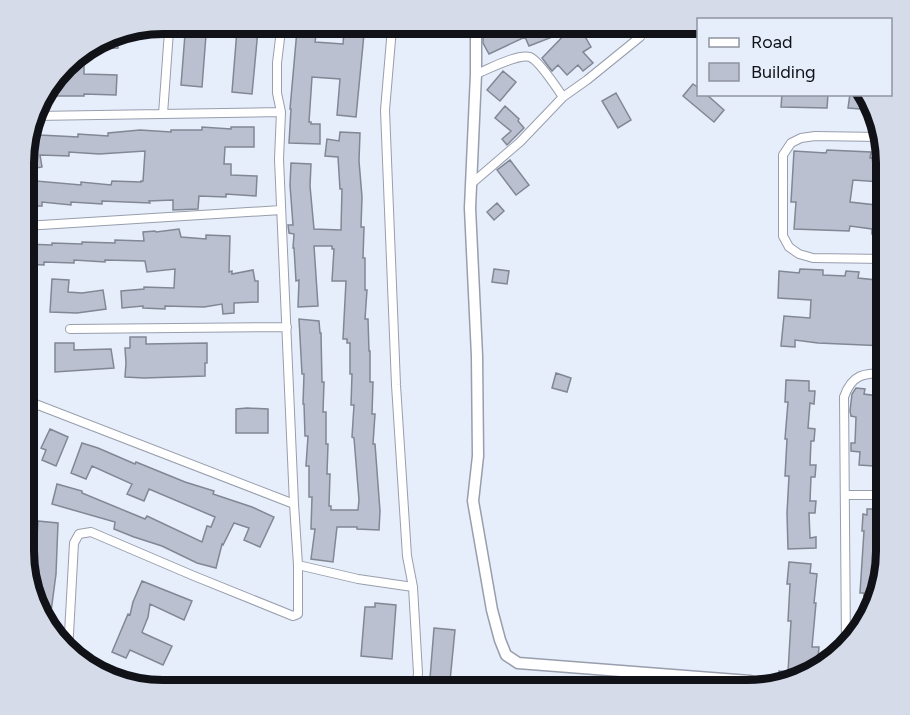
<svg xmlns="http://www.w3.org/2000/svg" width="910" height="715" font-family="Figtree,sans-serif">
<rect width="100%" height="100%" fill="#e6edfb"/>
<path fill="#bac0cf" stroke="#818794" stroke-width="1.5" d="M573 26H579L591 47 583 52 593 63 583 71 578 65 567 75 558 65 552 71 542 58Z
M496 27 501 37 522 27H549L555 36 529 46 525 37 489 54 483 43V28Z
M317 29 315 42 343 44 344 32 364 34 356 117 337 115 340 79 312 77 309 122H311V124H320V144L289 143 291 109H290L297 30Z
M237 30H258L252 94 232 92Z
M118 32V48L89 49 110 36Z
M185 34 206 35 202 87 181 85Z
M67 65H84V74L117 75 116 95 84 94V96H54L53 99 41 98 43 94Z
M503 71 516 82 500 101 487 90Z
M693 84 699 88V94H706L724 110 714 122 683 96Z
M616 93 631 120 618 128 602 101Z
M782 94H828L827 108 781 107Z
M850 94H862L860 109 848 108Z
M505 106 519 119 518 121 524 128 507 145 502 139 511 131 495 118Z
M31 127 41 128 40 135 78 137V134L108 136V133L140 130 171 132V130H202V127L231 129V127H254V147H225L224 164H231V175L257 176 256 196 226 194V197L199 196 198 209 173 210V200L149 201 150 203 102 201V204L71 202V205L42 202V206H25V180L81 185V182L111 185 112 181 141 182V181H143L145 151 99 154 69 152V156L40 155 42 167 25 170V145Z
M340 132 360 133 359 161 362 197 361 227H364L363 258H365V290H367L365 319H368L369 351H370V382H373L372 414H375L373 444H375L380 511 379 530 357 529V527H337L333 562 311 559 315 529H311L312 497H309V466H306L308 436H305L304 404H303L304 374H302L299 319 319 321 320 333H321L322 382H324L323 412H326V444H328L327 474H330L329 506H331V510H358L359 500 354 438 352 437 354 405H351L352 374H350V343H347V339H343L346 281H332L334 249H332V246H314L318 306 298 307 299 280 296 281 294 248H293L294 234 289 233 288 225H293L290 185 291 163 311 164 310 186 314 229 341 230 342 189H340L338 157 325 156 327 139 339 141Z
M827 150 871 152 870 158H882L881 182 853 180 850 202 885 206 882 235 872 234V229L850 226 849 231 794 229 796 202H791L794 151 826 153Z
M510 160 529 185 516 195 497 170Z
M497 203 504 211 494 220 487 212Z
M179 229 181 237 206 239V235L230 236 229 272 232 271V274L253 270 255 281H258V302L234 303V313L223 314 222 304 204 307 165 306V309L143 308V306L122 308 121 291 144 289V287L174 288 175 269 147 272 145 261 105 260V262L74 260V263L44 262V265L25 264V244L52 245V243L82 244V242L115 243V240L144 241 143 232 155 231 156 232Z
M494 269 509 271 507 284 492 282Z
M800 269 823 270V275L845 276 846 271 859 272 858 278 886 281V346L818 343 795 340V347L781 346 784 316 810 318 811 300 778 298 779 271 799 273Z
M52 279 69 280 68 292 82 293 103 290 106 309 77 313 50 312Z
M130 337H146V344L207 343V363H205V376L144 378 125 377 126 363 125 348H130Z
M55 343H74V350L111 349 114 368 55 372Z
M556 373 571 378 567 392 552 388Z
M786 380 809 381V391H815L814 404 810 403 808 428 815 429 814 441H811L810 465H816L815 477H811L810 501H816L815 513H809L810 538 816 537V548L788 549 787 513 789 476H785L787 439H785L788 402H785Z
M856 388 865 389 864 394 886 397V414L880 413 878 445 886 446V459L875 458 874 466 859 465 860 452 851 451V443H855L856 417 851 416 850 411 852 394Z
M247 408 268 409V433H236V409Z
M50 429 68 437 56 466 42 460 46 450 41 448Z
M82 443 98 448 135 464 136 462 185 482 214 491 213 494 252 507 274 517 260 547 244 540 249 528 234 523 223 545 222 544 216 568 197 563 162 546 134 537 114 529 115 522 52 504 57 484 82 491V493L145 519 147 516 202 542 207 526 211 527 215 517 149 489 144 501 127 494 132 484 92 466 86 479 71 473Z
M867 509H880L879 517H886V527H882L881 546 884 547 882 569 864 613 863 612 864 593H860L864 531H862L863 514 867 515Z
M38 521 58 523 56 574 49 627 38 613 24 561V552L36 553Z
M789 562 811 564 810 573 817 574 814 603H816L812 647H819L817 668 800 680 779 685V671L788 672 791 621H788L790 584H787Z
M142 581 192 601 184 620 150 604 148 617 142 632 143 633 172 646 163 665 130 650 126 658 112 652 128 614 130 615 133 602Z
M375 603 396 605 392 659 361 656 365 607H375Z
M434 628 455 630 449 691H429Z"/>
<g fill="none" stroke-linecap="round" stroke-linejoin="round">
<defs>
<path id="minor" d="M392 28 385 110 396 385 407 556 413 587 418 673 416 691
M281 30 277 63V93L281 112 279 159 294 504 298 565 358 579 413 587
M476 74C487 70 518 53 530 57 538 60 557 88 563 97
M163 114 169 31
M35 116 281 112
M880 137 815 136 801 138 791 143 783 155V236L789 247 799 254 813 258 886 259
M471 184 520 142 563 97 587 80 640 37
M25 226 281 210
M70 329 287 327
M25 400 294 504
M845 495H886
M846 647 844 397C852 374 864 373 886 373
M68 652 74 543 79 534 91 532 194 576 293 616 298 614V565"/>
<path id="tertiary" d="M476 27V74L470 208 477 356 478 456 473 501 492 610 500 640 506 655 518 663 750 681 765 687"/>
</defs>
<use href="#minor" stroke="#989eac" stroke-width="10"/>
<use href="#tertiary" stroke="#989eac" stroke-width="13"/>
<use href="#minor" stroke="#fff" stroke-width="8"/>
<use href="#tertiary" stroke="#fff" stroke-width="10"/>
</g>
<path d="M0 0H910V715H0ZM163 34H747A129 129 0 0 1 876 163V551A129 129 0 0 1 747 680H163A129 129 0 0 1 34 551V163A129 129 0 0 1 163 34Z" fill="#d5dbe9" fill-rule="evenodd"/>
<path fill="none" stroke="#101217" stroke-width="8" d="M163 34H747A129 129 0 0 1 876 163V551A129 129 0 0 1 747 680H163A129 129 0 0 1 34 551V163A129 129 0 0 1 163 34Z"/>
<rect x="697" y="18" width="195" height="78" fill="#e6edfb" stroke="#9095a0" stroke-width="1.5"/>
<rect x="709" y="38" width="30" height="9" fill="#ffffff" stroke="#9095a0" stroke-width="1.5"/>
<text x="751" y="48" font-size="18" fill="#101217">Road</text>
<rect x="709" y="63" width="30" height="18" fill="#bac0cf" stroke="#9095a0" stroke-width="1.5"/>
<text x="751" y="78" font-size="18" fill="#101217">Building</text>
</svg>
